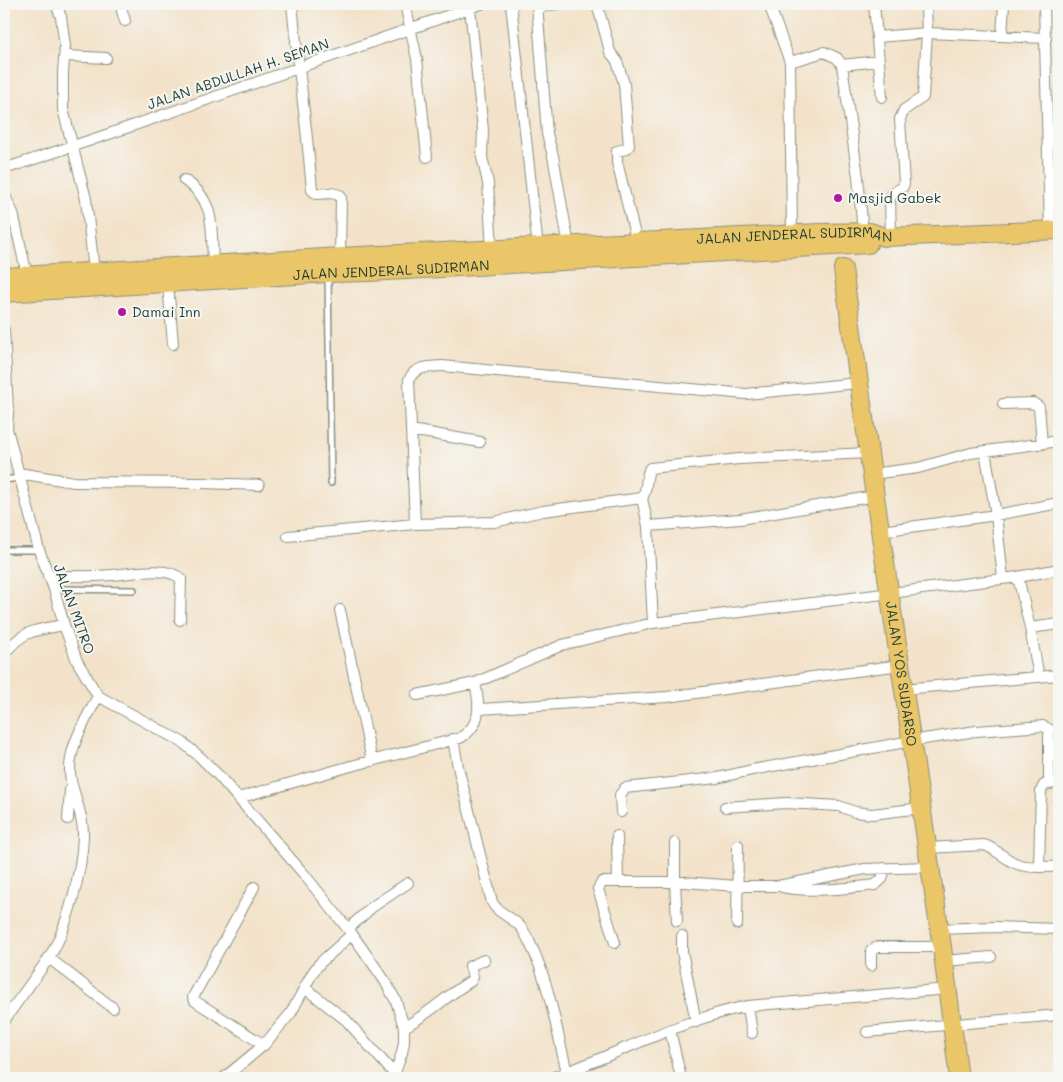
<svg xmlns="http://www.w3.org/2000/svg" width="1063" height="1082" font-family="Mali,sans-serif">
<rect width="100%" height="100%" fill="#f6f6f2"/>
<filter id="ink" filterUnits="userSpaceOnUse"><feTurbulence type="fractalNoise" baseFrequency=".02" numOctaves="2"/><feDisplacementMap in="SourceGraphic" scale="10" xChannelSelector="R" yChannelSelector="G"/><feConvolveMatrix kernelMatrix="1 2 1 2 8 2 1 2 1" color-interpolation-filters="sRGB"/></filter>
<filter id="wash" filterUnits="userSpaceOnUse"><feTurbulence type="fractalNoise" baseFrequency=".0096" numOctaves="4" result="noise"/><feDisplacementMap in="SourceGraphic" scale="20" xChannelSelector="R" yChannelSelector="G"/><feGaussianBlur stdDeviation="1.12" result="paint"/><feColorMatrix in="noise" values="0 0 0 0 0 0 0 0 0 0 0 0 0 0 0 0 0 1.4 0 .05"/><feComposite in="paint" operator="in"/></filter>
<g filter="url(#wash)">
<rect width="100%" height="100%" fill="#f3e2c9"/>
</g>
<g filter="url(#ink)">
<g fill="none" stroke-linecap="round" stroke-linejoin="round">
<defs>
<path id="lane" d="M328 276 331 483
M4 480 19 478
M4 550H39
M54 589 134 590"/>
<path id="street" d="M56 4 61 17 65 46 63 73V109L86 199 94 271
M120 4 125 21
M292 4C298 66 307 128 312 190L317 194 331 193 340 195 341 198 340 257
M405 4 417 59 427 157
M511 4 538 248
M537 4 547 134 553 156 569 246
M597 4 607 40 610 52 617 61 624 84 629 146 626 149 617 151V162L637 243
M769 4 790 62 792 234
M874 4 882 97
M926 4 927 33 1046 38
M1044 4 1050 230
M470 8 483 130 482 157 488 183 492 250
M538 8 556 4
M1002 36 1004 4
M877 37 927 33 923 97 904 110 900 119 904 184 902 188 894 192 890 198 891 237
M66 56 106 58
M790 62 824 52 837 58 842 65 858 177 863 233
M842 65 879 61
M4 169 106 135 481 4
M184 180C217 200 211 231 213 265
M4 194 13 213 27 275
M168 284 173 344
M4 330 8 411 7 429 39 550 54 589 64 625 77 661 98 696 182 742 200 757 218 775 303 873 352 934 385 981 396 1001 404 1027V1042L402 1053 393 1078
M1003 404 1033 403 1039 407 1042 444
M411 430 480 442
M985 451 996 515 1003 578
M18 473 74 482 203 483 259 485
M872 474 918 468 971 453 1059 441
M415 524 409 380C414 366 430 367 442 366L746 394 858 383
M648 526 740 519 875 496
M881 531 996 515 1059 503
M288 536 415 524 494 522 543 511 642 498
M48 576C69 576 91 577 112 575 130 574 167 565 181 579L180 620
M340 610 372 761
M653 623 648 526 642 498C648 489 645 477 650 468L739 459 869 453
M1030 628 1059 624
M4 654C23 630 35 630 64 625
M1039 677 1030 628 1018 577 1059 569
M903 689 1059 675
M417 695 475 683 562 645 653 623 1018 577
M480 709 667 697 900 665
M453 739 458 767 492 902C497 914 516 918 523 930 548 972 555 1025 567 1072
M238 798 351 766 460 738C482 725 480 705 475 683
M725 807 786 803 839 806 855 812 872 814 921 808
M621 812 620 795 625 788 717 778 752 770 911 741 976 731 1043 726 1049 729V783
M68 819 70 790
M617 836 618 882
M675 843V882L677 921
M927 848 984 845C996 849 1004 858 1015 863 1027 869 1046 866 1059 867
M1039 866 1041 791 1044 785 1059 782
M254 887 193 997 195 1001 264 1045
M782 887C805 893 851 888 875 885L882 879 885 868
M737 924 738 845
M348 929 372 907 408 883
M939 929 994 927 1059 929
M682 936V951L696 1022
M615 943 598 889 602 882H684L737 886H778L865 869 929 867
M49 958 113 1008
M944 961 991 957
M871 966V951L877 947H942
M305 988 346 1020 398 1078
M748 1006 752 1033
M4 1021C18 1000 34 980 48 959 67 931 82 871 83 836 84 819 75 798 71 781 65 751 85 722 98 696
M404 1027C428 1015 447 995 471 981L473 977 470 966 484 960
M670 1030 681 1078
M867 1032 1059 1015
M224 1078 264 1045 291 1013 313 972 320 963 352 934
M551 1078C616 1055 679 1020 748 1006L948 989"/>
<g id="highway">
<path id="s1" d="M843 269 875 496 942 947 959 1078"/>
<path id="s2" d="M4 277 340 257 819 233 870 232 884 237 1059 230"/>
<path id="s3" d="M4 293 328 273 369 272 868 244"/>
</g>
</defs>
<use href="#lane" stroke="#89907e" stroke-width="8"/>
<use href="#street" stroke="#89907e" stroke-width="12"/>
<use href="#highway" stroke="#89907e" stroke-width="20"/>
<use href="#lane" stroke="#fff" stroke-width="5"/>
<use href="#street" stroke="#fff" stroke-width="10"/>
<use href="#highway" stroke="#eac669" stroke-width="18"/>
</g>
</g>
<g fill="#b5179e" stroke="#f6f6f2" stroke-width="2">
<circle cx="838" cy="198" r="5"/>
<circle cx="122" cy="312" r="5"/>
</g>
<g text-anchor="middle" stroke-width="4" stroke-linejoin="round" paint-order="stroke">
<g font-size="14" fill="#1f3d34" stroke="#f6f6f2">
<text transform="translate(238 74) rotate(-19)" y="5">JALAN ABDULLAH H. SEMAN</text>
<text dy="5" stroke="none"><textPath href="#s2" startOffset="792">JALAN JENDERAL SUDIRMAN</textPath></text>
<text dy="5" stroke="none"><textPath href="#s3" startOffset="388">JALAN JENDERAL SUDIRMAN</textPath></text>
<text transform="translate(74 609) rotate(70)" y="5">JALAN MITRO</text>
<text dy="5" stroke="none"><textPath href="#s1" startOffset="409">JALAN YOS SUDARSO</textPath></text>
</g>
<g font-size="14" fill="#1f3d34" stroke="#f6f6f2" text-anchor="start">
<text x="848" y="203">Masjid Gabek</text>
<text x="132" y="317">Damai Inn</text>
</g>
</g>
<rect width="1063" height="1082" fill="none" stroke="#f6f6f2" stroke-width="20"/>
</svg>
